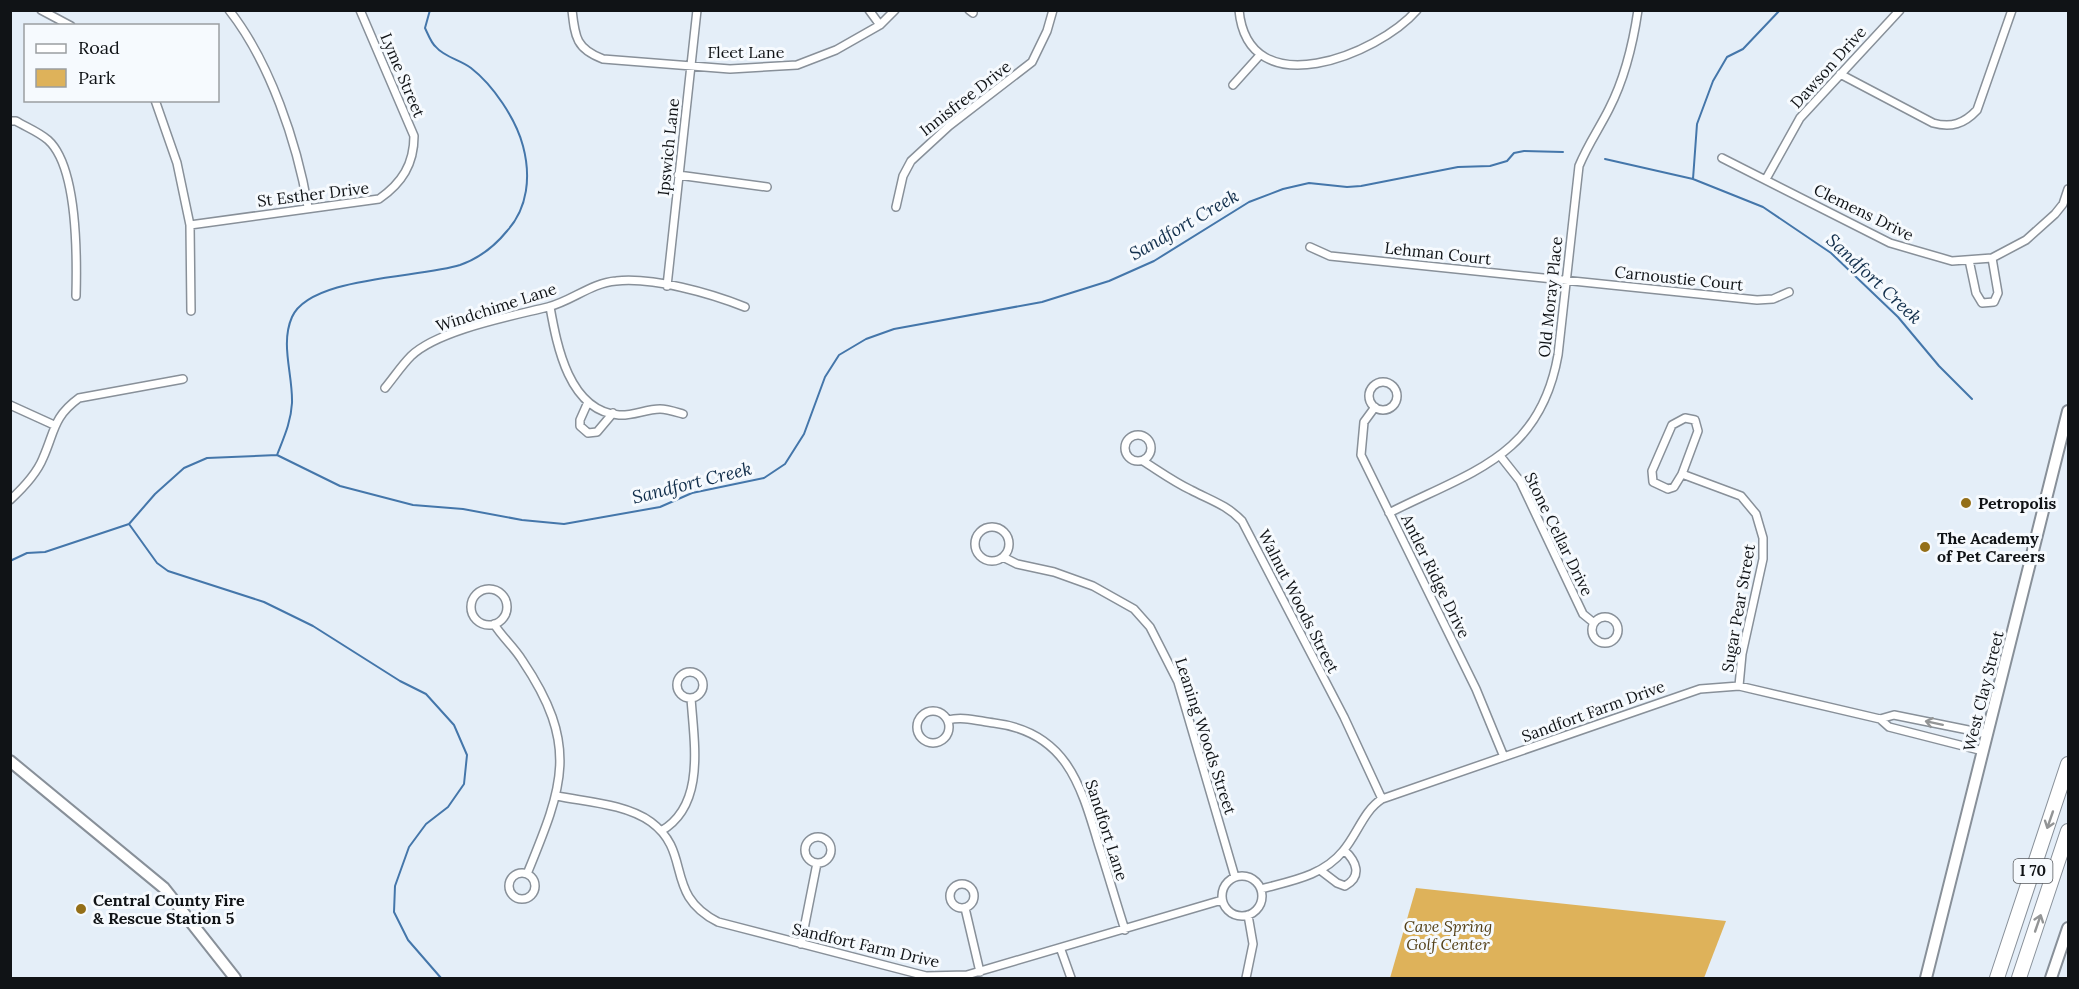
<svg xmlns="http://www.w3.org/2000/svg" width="2079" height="989" font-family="Lora,serif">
<rect width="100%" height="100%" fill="#e4eef8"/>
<path fill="#deb25a" d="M1416 888 1726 921 1704 978H1390Z"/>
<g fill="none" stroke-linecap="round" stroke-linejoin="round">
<path stroke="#4476aa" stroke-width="2" d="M1605 159 1693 179 1763 207 1831 253 1898 317 1939 366 1972 399
M1693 179 1697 124 1713 81 1727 57 1743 49 1780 10
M277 455C284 437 291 422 292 403 293 375 280 344 292 317 310 276 420 278 460 265 480 258 494 247 507 231 528 208 531 176 523 146 516 119 493 85 471 68 461 60 444 57 436 47 431 43 428 34 425 28L430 10
M2068 496V498
M129 524 157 563 168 571 264 602 313 626 400 681 426 694 454 725 467 755 464 784 448 807 426 824 409 847 395 886 394 912 408 940 441 978
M10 561 27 553 45 552 129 524 155 494 184 468 207 458 277 455 340 486 413 505 463 509 522 520 564 524 660 507 692 493 764 478 785 464 804 434 825 377 839 355 866 339 894 329 1042 302 1109 281 1154 261 1249 202 1283 189 1309 183 1347 187 1361 186 1458 167 1490 166 1507 161 1514 153 1524 151 1563 152"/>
<defs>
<path id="street" d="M41 10 71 26
M229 10C270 62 297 143 308 207
M572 10C575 37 576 49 603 59L730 69 797 65 836 50 880 25 895 10
M869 10 880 25
M969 10 973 13
M1239 10C1248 107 1378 55 1417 10
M1840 74 1933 123C1951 128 1964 124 1977 110L2012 10
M1233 85 1260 55
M155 100 177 163 190 225 191 311
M10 121H16C26 127 39 132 48 140 78 167 77 258 76 296
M1722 158 1890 243 1952 261 1992 258 2026 240 2055 214 2063 204 2068 189
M678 175 767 187
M1766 179 1800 118 1900 10
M896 207 903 176 911 161 949 126 1032 62 1047 31 1053 10
M190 225 379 199C402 183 414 164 414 136L360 10
M1310 247 1330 256 1757 300 1773 299 1789 292
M1969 260 1976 293 1982 303 1994 302 1998 293 1992 258
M667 286 697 10
M550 307C557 346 569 411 619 415 633 416 646 409 660 409 667 409 676 412 683 414
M1369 396a14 14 0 1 1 28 0a14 14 0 1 1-28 0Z
M385 388C394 377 402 365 411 356 438 330 512 316 548 307 572 301 591 283 616 281 653 277 710 293 745 307
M588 402 580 420V426L588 433 597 432 613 413
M10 405 54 425
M1375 407 1364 422 1361 455 1476 689 1504 757
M1125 448a13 13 0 1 1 26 0a13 13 0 1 1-26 0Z
M1501 457 1520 481 1583 614 1594 623
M1143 461C1159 471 1174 482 1191 490 1210 500 1227 505 1242 521L1344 717 1382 799
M1682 474 1698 431 1695 420 1685 418 1672 425 1652 471 1653 482 1668 489 1674 487 1682 474 1741 496 1756 514 1763 538V559L1742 654 1739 686
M10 500C22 489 37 473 43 458 55 431 53 417 79 398L183 379
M1389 513C1472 471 1540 457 1558 355L1579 166C1588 144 1599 129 1609 109 1625 78 1633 44 1638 10
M975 544a17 17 0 1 1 34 0a17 17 0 1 1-34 0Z
M1003 557 1017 564 1054 572 1093 586 1134 609 1150 627 1178 682 1235 877
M471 607a18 18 0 1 1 36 0a18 18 0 1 1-36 0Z
M1592 630a13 13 0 1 1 26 0a13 13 0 1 1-26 0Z
M494 624C502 637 514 647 522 660 580 746 563 786 527 874
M677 685a13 13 0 1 1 26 0a13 13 0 1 1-26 0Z
M917 727a16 16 0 1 1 32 0a16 16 0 1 1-32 0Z
M1880 719 1889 727 1983 751
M948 720C963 716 978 721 994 723 1067 732 1081 786 1099 846 1108 874 1116 902 1125 930
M557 796C587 802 626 804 651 822 693 853 663 894 718 922L926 976 967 975 1222 900
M661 831C706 805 694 743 691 698
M805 850a13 13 0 1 1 26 0a13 13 0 1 1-26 0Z
M1320 870 1337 883 1345 886C1363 876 1356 861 1344 850
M509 886a13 13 0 1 1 26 0a13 13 0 1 1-26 0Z
M1222 896a20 20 0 1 1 40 0a20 20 0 1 1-40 0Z
M950 896a12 12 0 1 1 24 0a12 12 0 1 1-24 0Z
M1261 889C1290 881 1323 876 1343 851 1357 835 1364 810 1382 799L1700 689 1739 686 1880 719 1894 715 1988 734
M965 908 980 972
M801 944 817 863
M1061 950 1071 978
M1246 978 1253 944 1248 915"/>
<path id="secondary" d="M1926 978 2068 411
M2051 978 2068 928"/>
<path id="primary" d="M10 761 164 888 235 978"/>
<path id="highway" d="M1997 978 2068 764
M2019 978 2068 831"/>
</defs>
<use href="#street" stroke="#889099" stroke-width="10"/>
<use href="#secondary" stroke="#889099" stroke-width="14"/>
<use href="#primary" stroke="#889099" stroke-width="14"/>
<use href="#highway" stroke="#889099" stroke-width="16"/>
<use href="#street" stroke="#fff" stroke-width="7"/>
<use href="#secondary" stroke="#fff" stroke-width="10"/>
<use href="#primary" stroke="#fff" stroke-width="10"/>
<use href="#highway" stroke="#fff" stroke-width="14"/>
</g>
<defs><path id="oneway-shaft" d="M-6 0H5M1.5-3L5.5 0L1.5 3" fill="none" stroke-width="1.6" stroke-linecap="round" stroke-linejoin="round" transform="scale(1.5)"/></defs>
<g stroke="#939596">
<use href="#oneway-shaft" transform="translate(1934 723) rotate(-168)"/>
<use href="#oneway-shaft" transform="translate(2050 820) rotate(109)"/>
<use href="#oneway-shaft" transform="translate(2038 923) rotate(-71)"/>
</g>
<g fill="#946f18" stroke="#f6fafe" stroke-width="2">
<circle cx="1966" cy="503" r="6"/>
<circle cx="1925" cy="547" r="6"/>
<circle cx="81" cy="909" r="6"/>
</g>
<g text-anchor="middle" stroke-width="6" stroke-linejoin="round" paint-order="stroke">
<rect fill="#f6fafe" stroke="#55585c" stroke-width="1.5" x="2013.5" y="859" width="39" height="24" rx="4.5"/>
<g font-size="15" font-weight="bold" fill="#101316">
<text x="2033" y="876">I 70</text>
</g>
<g font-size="16" fill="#101316" stroke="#f6fafe">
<text x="746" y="58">Fleet Lane</text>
<text transform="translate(1828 67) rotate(-48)" y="6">Dawson Drive</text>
<text transform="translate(403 75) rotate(67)" y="6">Lyme Street</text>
<text transform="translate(965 98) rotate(-38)" y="6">Innisfree Drive</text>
<text transform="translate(668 147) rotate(-84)" y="6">Ipswich Lane</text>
<text transform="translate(313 194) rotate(-7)" y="6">St Esther Drive</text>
<text transform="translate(1864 212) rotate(26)" y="6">Clemens Drive</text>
<text transform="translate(1438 253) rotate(6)" y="6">Lehman Court</text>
<text transform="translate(1679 278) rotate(6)" y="6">Carnoustie Court</text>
<text transform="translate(1550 297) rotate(-84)" y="6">Old Moray Place</text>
<text transform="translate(496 307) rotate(-18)" y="6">Windchime Lane</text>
<text transform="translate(1559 534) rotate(64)" y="6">Stone Cellar Drive</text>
<text transform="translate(1436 576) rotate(64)" y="6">Antler Ridge Drive</text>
<text transform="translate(1299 601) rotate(63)" y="6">Walnut Woods Street</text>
<text transform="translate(1738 608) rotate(-80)" y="6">Sugar Pear Street</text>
<text transform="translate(1983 691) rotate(-76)" y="6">West Clay Street</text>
<text transform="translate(1593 711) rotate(-20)" y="6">Sandfort Farm Drive</text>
<text transform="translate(1206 736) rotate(72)" y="6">Leaning Woods Street</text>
<text transform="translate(1107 830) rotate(72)" y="6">Sandfort Lane</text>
<text transform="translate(866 945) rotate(13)" y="6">Sandfort Farm Drive</text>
</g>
<g font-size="16" font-weight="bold" fill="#101316" stroke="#f6fafe" text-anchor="start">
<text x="1978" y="509">Petropolis</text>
<text x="1937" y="544">The Academy<tspan x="1937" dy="18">of Pet Careers</tspan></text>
<text x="93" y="906">Central County Fire<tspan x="93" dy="18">&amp; Rescue Station 5</tspan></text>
</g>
<g font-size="16" font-style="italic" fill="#544017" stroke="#f6fafe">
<text x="1448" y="932">Cave Spring<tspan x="1448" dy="18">Golf Center</tspan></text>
</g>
<g font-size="18" font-style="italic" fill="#112e4b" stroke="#f6fafe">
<text transform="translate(1184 225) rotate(-30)" y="6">Sandfort Creek</text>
<text transform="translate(1874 279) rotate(43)" y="6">Sandfort Creek</text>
<text transform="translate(692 483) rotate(-14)" y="6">Sandfort Creek</text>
</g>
</g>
<rect width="2079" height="989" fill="none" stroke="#101316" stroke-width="24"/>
<rect x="24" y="24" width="195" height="78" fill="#f6fafe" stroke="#9a9ea1" stroke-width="1.5"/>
<rect x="36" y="44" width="30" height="9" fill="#ffffff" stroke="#9a9ea1" stroke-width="1.5"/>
<text x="78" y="54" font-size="18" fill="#101316">Road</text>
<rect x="36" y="69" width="30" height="18" fill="#deb25a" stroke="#9a9ea1" stroke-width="1.5"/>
<text x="78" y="84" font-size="18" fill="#101316">Park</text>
</svg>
